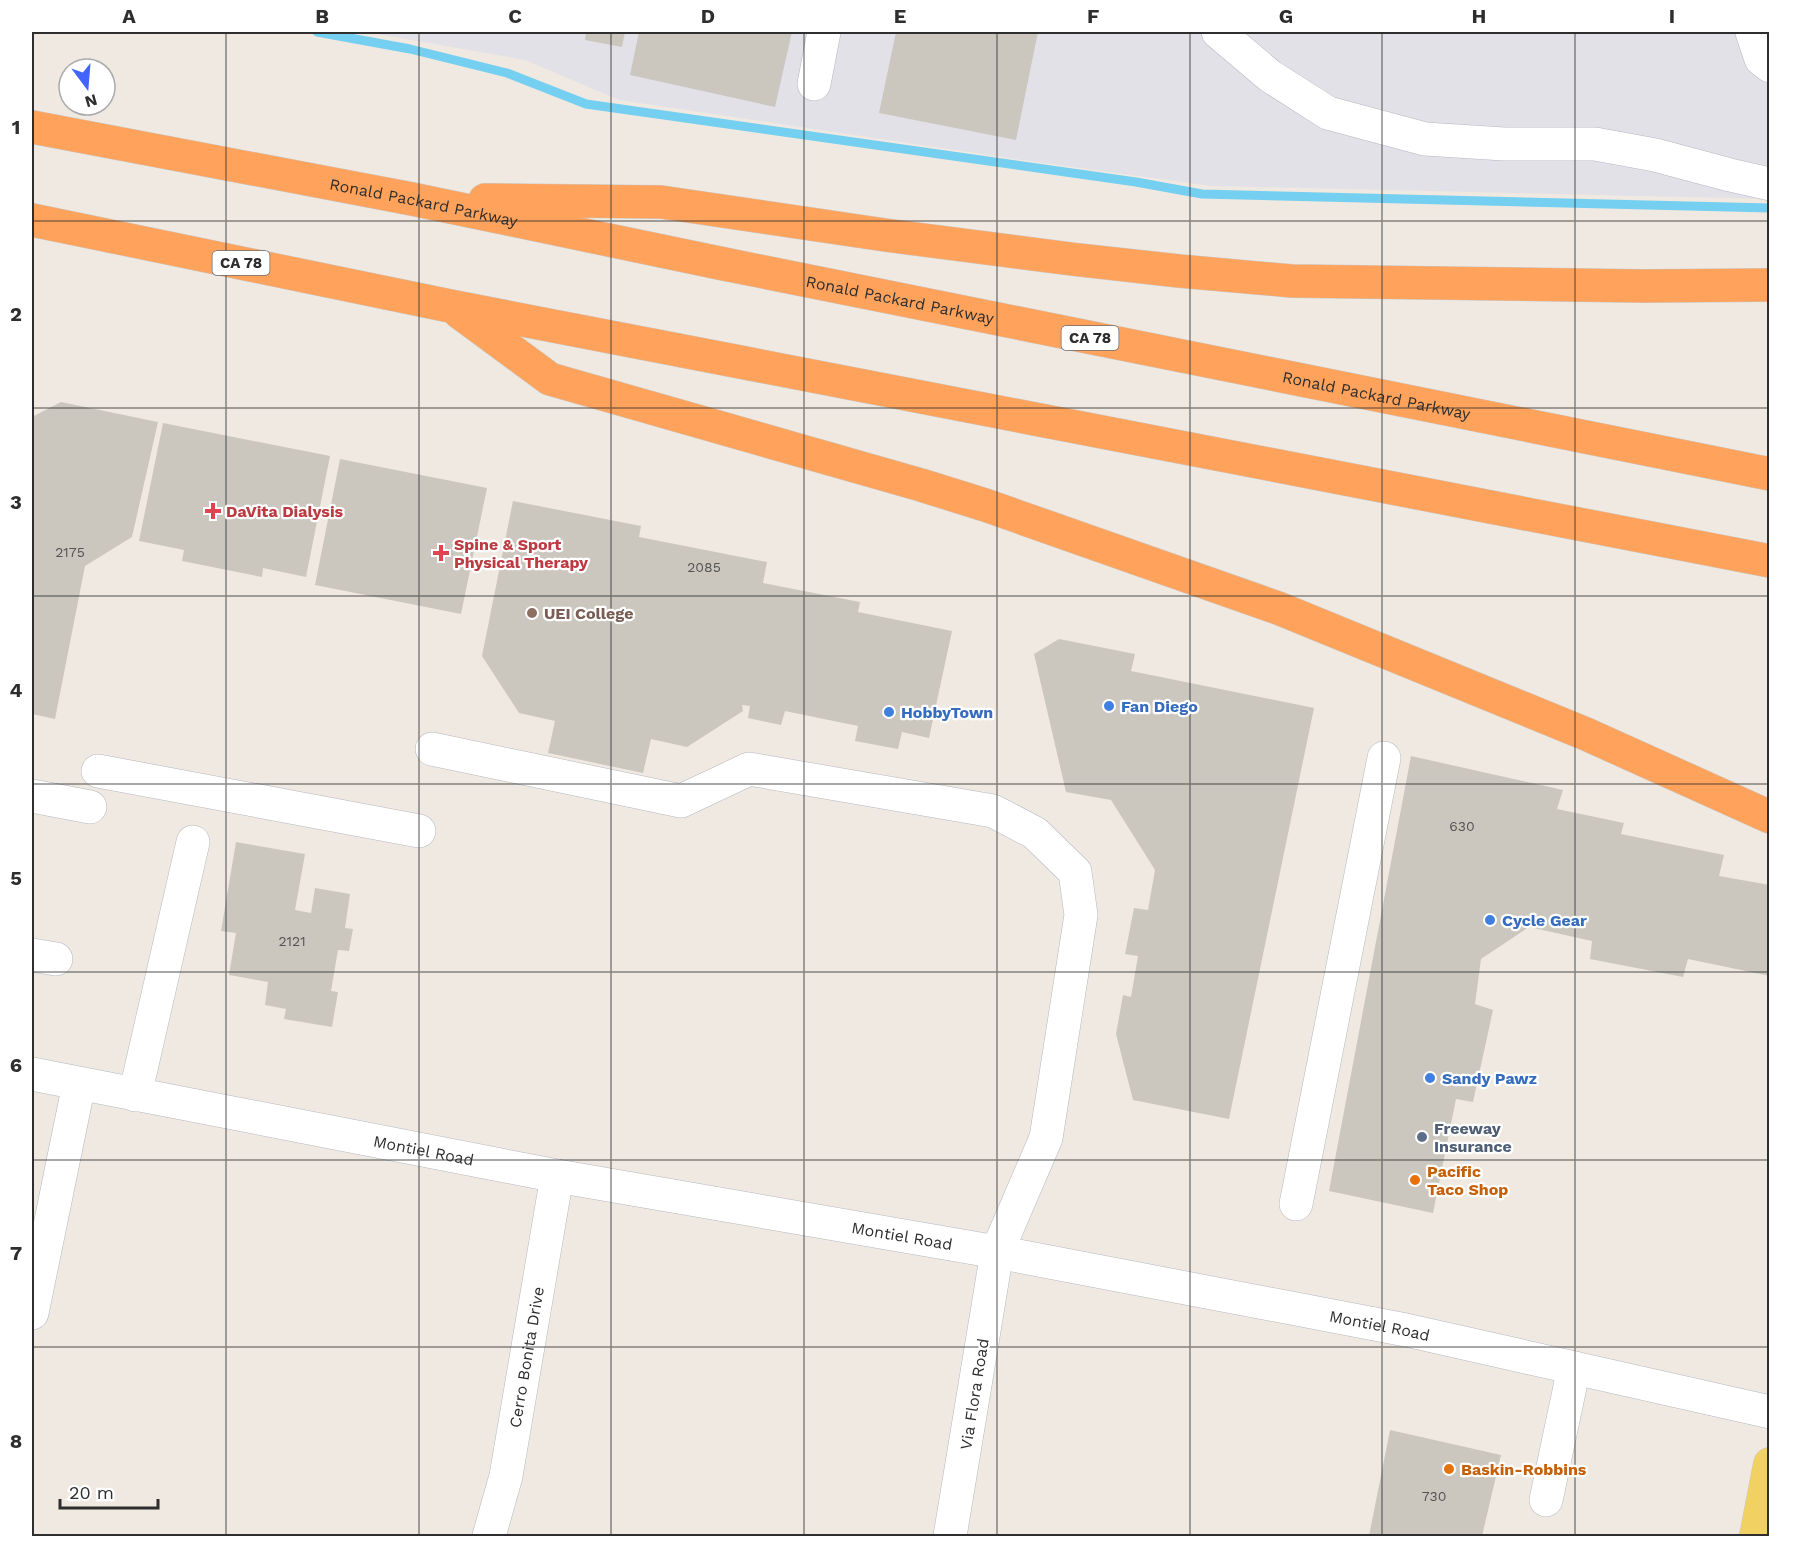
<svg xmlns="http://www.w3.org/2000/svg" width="1801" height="1568" font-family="'Work Sans',sans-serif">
<rect width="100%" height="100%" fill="#efe9e1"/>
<path fill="#e3e1e8" d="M366 32H1769V199L1211 186 1015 159 619 100 525 60Z"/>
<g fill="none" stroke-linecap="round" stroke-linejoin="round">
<path stroke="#75cff0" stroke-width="9" d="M317 32 410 49 507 73 586 104 1136 182 1202 194 1770 208"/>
</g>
<path fill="#cbc7bf" d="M586 32H625L622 47 585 40Z
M639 32H792L775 107 630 75Z
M896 32H1038L1016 140 879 113Z
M61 402 158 422 132 537 85 566 55 719 32 714V417Z
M163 423 330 456 306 577 263 568 262 577 182 561 184 550 139 541Z
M340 459 487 488 461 614 315 585Z
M513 501 641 526 639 537 767 562 763 583 860 602 858 612 952 631 929 738 902 732 898 749 855 741 858 726 785 711 781 725 748 718 750 706 742 705 743 711 687 747 651 739 643 773 548 753 555 721 519 713 482 656Z
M1059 639 1135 654 1131 671 1314 708 1229 1119 1133 1100 1116 1034 1123 995 1131 997 1138 956 1125 954 1134 908 1148 910 1155 870 1111 800 1066 792 1034 654Z
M1411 756 1563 790 1557 809 1624 823 1621 834 1724 855 1719 876 1770 885V976L1688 959 1683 977 1590 959 1592 941 1529 927 1481 959 1475 1004 1493 1010 1473 1102 1456 1099 1433 1213 1329 1191Z
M236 842 305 854 295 910 311 913 315 888 350 894 345 928 353 929 349 951 338 950 331 991 338 992 332 1027 284 1019 286 1009 265 1005 268 982 229 975 236 933 221 931Z
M1390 1430 1501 1455 1482 1536H1369Z"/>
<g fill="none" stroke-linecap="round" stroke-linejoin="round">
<defs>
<g id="minor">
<path d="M1218 32 1270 76 1328 113 1425 139 1504 144H1595L1655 155 1730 175 1770 184"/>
<path d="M1752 32 1761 59 1770 66"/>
<path d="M814 84 824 32"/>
<path d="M432 749 681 801 749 769 993 811 1035 833 1075 872 1081 915 1046 1138 997 1252 950 1536"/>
<path d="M98 771 419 831"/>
<path d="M32 796 90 807"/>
<path d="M32 955 56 959"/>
<path id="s1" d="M32 1074 557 1176 997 1252 1406 1330 1770 1412"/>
<path d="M135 1095 193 842"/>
<path d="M1296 1204 1384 758"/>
<path d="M32 1313 79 1084"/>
<path d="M1546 1500 1574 1368"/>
<path id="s2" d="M489 1536 506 1476 557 1176"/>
</g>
<path id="major" d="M1756 1536 1770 1464"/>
<g id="highway">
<path id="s3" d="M32 127 412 199 724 264 1770 474"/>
<path d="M485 200 661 202 885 235 1071 259 1179 271 1292 281 1643 286 1770 285"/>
<path d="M32 220 450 306 1770 561"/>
<path d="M459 312 550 379 921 485 985 505 1278 608 1586 734 1770 817"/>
</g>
</defs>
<use href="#minor" stroke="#b4b7c1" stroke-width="34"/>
<use href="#major" stroke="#c9c9c9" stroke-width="34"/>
<use href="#highway" stroke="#c9c9c9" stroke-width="34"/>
<use href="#minor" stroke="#fff" stroke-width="33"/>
<use href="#major" stroke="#f2d163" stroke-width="33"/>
<use href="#highway" stroke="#ffa35c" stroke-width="33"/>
</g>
<path fill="none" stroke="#2e2e2e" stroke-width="1.5" stroke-opacity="0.55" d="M226 32V1536M419 32V1536M611 32V1536M804 32V1536M997 32V1536M1190 32V1536M1382 32V1536M1575 32V1536M32 221H1770M32 408H1770M32 596H1770M32 784H1770M32 972H1770M32 1160H1770M32 1347H1770"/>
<g fill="#e0444e" stroke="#fff" stroke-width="2">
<path d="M210 502h6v6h6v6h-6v6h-6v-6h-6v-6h6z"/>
<path d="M438 544h6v6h6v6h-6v6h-6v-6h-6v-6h6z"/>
</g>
<circle fill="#8d6e63" stroke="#fff" stroke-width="2" cx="532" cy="613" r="6"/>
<g fill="#3f7fe0" stroke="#fff" stroke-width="2">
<circle cx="1109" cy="706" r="6"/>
<circle cx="889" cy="712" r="6"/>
<circle cx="1490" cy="920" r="6"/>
<circle cx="1430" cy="1078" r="6"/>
</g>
<circle fill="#5c6f8a" stroke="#fff" stroke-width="2" cx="1422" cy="1137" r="6"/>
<g fill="#e8710a" stroke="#fff" stroke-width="2">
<circle cx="1415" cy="1180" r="6"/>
<circle cx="1449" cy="1469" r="6"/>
</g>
<g text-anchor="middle" stroke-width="4.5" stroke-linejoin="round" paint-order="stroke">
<g font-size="14" fill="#555452">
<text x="70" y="557">2175</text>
<text x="704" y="572">2085</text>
<text x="1462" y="831">630</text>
<text x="292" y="946">2121</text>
<text x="1434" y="1501">730</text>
</g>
<g fill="#fff" stroke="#6d6d6d" stroke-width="1.5">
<rect x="212.5" y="251" width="57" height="24" rx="4.5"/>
<rect x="1061.5" y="326" width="57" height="24" rx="4.5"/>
</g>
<g font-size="15" font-weight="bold" fill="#2e2e2e">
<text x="241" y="268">CA 78</text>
<text x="1090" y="343">CA 78</text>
</g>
<g font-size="16" fill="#2e2e2e" stroke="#fff">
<text dy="6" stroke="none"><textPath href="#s3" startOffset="399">Ronald Packard Parkway</textPath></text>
<text dy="6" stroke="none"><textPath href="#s3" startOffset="885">Ronald Packard Parkway</textPath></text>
<text dy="6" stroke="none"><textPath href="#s3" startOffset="1371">Ronald Packard Parkway</textPath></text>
<text dy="6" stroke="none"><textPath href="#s1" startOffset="399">Montiel Road</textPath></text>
<text dy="6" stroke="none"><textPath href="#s1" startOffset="885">Montiel Road</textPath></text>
<text dy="6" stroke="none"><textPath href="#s1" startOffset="1371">Montiel Road</textPath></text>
<text dy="6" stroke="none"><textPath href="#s2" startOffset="183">Cerro Bonita Drive</textPath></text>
<text transform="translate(974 1394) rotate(-81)" y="6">Via Flora Road</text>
</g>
<g font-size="16" font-weight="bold" fill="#be3a42" stroke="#fff" text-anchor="start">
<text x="226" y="517">DaVita Dialysis</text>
<text x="454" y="550">Spine &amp; Sport<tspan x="454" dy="18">Physical Therapy</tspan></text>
</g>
<g font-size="16" font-weight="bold" fill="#785e54" stroke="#fff" text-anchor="start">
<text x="544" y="619">UEI College</text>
</g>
<g font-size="16" font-weight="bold" fill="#366cbe" stroke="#fff" text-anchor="start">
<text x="1121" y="712">Fan Diego</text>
<text x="901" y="718">HobbyTown</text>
<text x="1502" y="926">Cycle Gear</text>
<text x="1442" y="1084">Sandy Pawz</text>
</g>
<g font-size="16" font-weight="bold" fill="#4e5e75" stroke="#fff" text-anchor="start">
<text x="1434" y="1134">Freeway<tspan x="1434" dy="18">Insurance</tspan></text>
</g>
<g font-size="16" font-weight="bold" fill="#c56008" stroke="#fff" text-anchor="start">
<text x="1427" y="1177">Pacific<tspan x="1427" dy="18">Taco Shop</tspan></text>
<text x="1461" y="1475">Baskin-Robbins</text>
</g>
</g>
<rect width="1801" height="1568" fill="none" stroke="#ffffff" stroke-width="66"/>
<g transform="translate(87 87) rotate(164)"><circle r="28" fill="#ffffff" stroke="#ababab" stroke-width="1.5"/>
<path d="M0-4.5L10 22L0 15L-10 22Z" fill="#4264fb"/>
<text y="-9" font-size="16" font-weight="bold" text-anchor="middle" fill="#2e2e2e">N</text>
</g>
<path d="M60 1499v9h98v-9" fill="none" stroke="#2e2e2e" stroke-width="3"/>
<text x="69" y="1499" font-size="18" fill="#2e2e2e" stroke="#ffffff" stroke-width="4.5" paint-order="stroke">20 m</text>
<rect x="33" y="33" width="1735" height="1502" fill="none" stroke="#2e2e2e" stroke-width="2"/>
<g font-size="20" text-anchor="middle" font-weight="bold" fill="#2e2e2e">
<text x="129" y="23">A</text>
<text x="322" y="23">B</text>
<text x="515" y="23">C</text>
<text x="708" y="23">D</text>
<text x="900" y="23">E</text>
<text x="1093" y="23">F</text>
<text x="1286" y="23">G</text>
<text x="1479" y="23">H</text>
<text x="1672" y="23">I</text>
<text x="16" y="134">1</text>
<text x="16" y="321">2</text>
<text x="16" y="509">3</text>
<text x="16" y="697">4</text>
<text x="16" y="885">5</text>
<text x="16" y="1072">6</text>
<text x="16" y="1260">7</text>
<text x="16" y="1448">8</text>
</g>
</svg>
